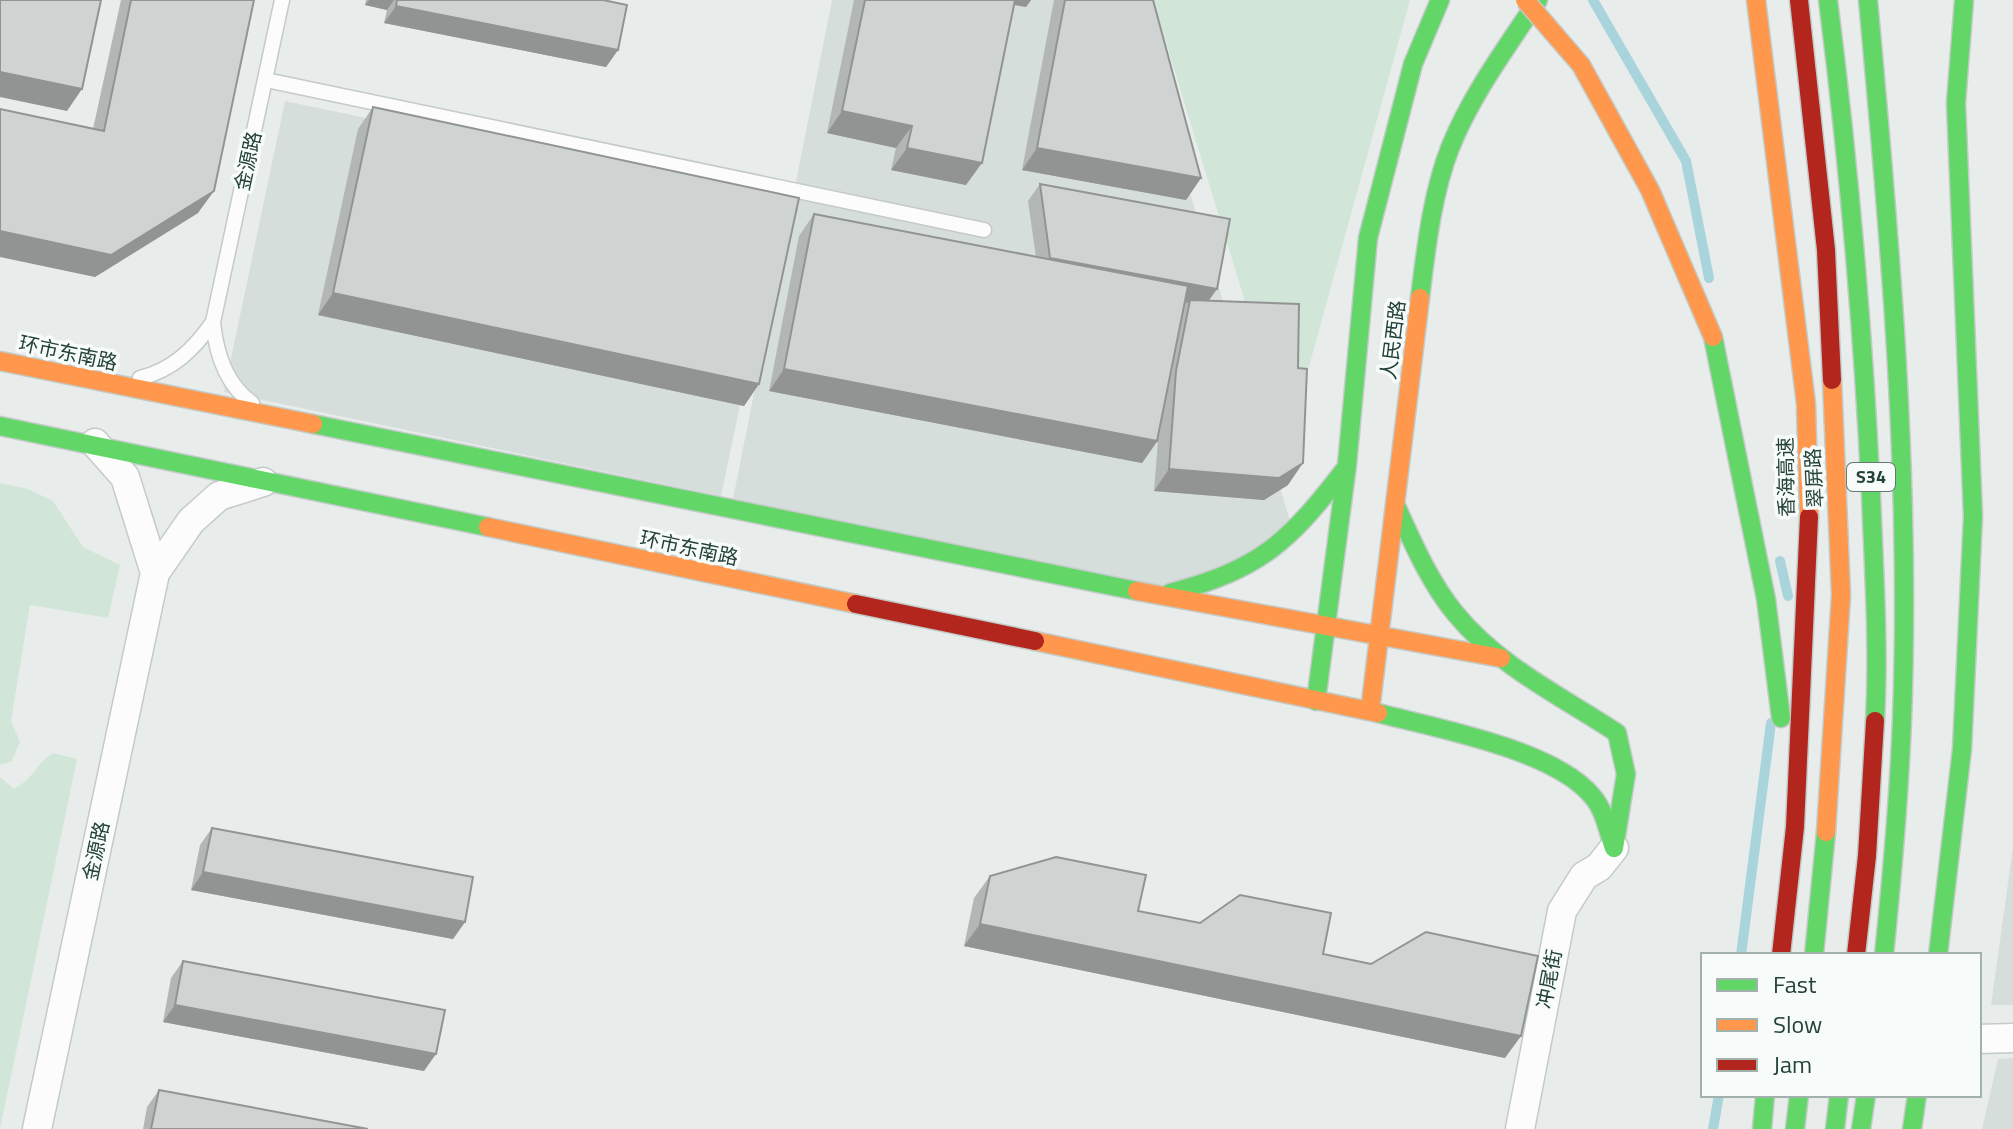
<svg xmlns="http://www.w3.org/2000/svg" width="2013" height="1129" font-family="'Titillium Web','Noto Sans SC',sans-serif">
<rect width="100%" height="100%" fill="#e8edeb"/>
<path fill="#d6dedb" d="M832 0H1131L1291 524 1185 592 733 499Z
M285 101 782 205 721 496 224 392Z
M2013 847V1005H1991Z
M2013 1058V1129H1982L1998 1059Z"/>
<path fill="#d1e6d8" d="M1153 0H1410L1288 443Z
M0 483 28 489 53 501 83 547 120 565 108 618 30 605 11 721 20 742 12 761 0 765Z
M53 753 77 759 0 1129V777L14 789C32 780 37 763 53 753Z"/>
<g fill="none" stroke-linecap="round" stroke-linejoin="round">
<path stroke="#a9d4db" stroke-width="10" d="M1593 0 1686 161 1709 278
M1780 561 1788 596
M1741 955 1771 723
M1713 1129 1719 1095"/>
<defs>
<path id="lane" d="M266 80 984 230
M213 322 282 0
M140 378C173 370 194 349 213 322 216 353 225 384 252 403"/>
<path id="street" d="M95 443 125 477 155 573
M1979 1039 2013 1038
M37 1129 155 573 191 521 219 496 263 482
M1520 1129 1562 911 1584 876 1599 867 1614 848"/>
<path id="fast" d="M1828 0C1849 165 1863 330 1871 496 1874 571 1879 646 1875 721
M1868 0C1890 239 1911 479 1902 720 1899 798 1892 877 1884 955
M1420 298C1426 249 1432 194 1450 148 1471 95 1507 47 1538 0
M1713 337 1766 599 1781 718
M313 424 1137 591
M0 426 488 527
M1396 506C1413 543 1429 581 1455 613 1498 666 1561 696 1617 733L1626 774 1614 848
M1170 593C1261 569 1289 542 1346 468
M1316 701 1347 465 1368 238 1413 64 1440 0
M1378 713C1436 728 1556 750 1593 797 1605 811 1608 832 1614 848
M1814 955 1826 832
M1938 955 1962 749 1973 516 1956 103 1964 0
M1762 1129 1765 1095
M1795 1129 1799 1095
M1835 1129 1839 1095
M1861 1129 1866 1095
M1912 1129 1917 1095"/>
<path id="slow" d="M1756 0 1806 404 1809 517
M0 361 313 424
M488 527 856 604
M1137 591 1501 658
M1035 641 1378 713
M1370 711 1420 298
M1826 832 1841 595 1832 380"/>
<path id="jam" d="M1799 0 1826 250 1832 380
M856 604 1035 641
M1781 955 1795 827 1809 517
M1856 955 1867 856 1875 721"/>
</defs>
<use href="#lane" stroke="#c5cac8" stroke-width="17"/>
<use href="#street" stroke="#c5cac8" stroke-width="31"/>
<use href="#fast" stroke="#c3cbc8" stroke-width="21"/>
<use href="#slow" stroke="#c3cbc8" stroke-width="21"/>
<use href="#jam" stroke="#c3cbc8" stroke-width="21"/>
<use href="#lane" stroke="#fcfcfc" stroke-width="14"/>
<use href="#street" stroke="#fcfcfc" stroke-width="28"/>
<use href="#fast" stroke="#63d668" stroke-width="18"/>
<use href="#slow" stroke="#ff974d" stroke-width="18"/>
<use href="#jam" stroke="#b3261e" stroke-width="18"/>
<defs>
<path id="slow-bridge" d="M1525 0 1581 65 1650 190 1713 337"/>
</defs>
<use href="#slow-bridge" stroke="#c3ccc9" stroke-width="21" stroke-linecap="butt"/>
<use href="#slow-bridge" stroke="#ff974d" stroke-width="18"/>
</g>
<path fill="#b2b6b5" d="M121 0H254L198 213 95 277 93 129Z
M366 0H603L618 50 606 67 384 23 387 10 365 5Z
M854 0H1031L1026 7 1014 5 966 185 891 170 896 148 827 133Z
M1054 0H1153L1201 178 1186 200 1022 170Z
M373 107 759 384 744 406 318 315 358 129Z
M1040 184 1209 300 1288 485 1264 500 1154 491 1158 441 1142 463 769 391 799 236 814 214 1036 257 1028 201Z
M212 828 465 922 453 939 191 890 200 845Z
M990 876 1323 954 1505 1058 964 946 974 898Z
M183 961 424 1071 163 1022 171 978Z
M159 1090 368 1129H143L147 1107Z"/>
<path fill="#919493" d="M369 0H394L387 10 365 5Z
M988 0H1031L1026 7Z
M396 6 618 50 606 67 384 23Z
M0 72 82 89 67 111 0 97Z
M842 111 912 126 896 148 827 133Z
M907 148 982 163 966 185 891 170Z
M1037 148 1201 178 1186 200 1022 170Z
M214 191 198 213 95 277 0 257V231Z
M1050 258 1217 289 1205 306 1190 300 1188 303 1038 275Z
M333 293 759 384 744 406 318 315Z
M784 369 1157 441 1142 463 769 391Z
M1303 463 1288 485 1264 500 1154 491 1169 469Z
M203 872 465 922 453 939 191 890Z
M980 924 1521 1036 1505 1058 964 946Z
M175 1005 436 1054 424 1071 163 1022Z"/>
<path fill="#cfd4d2" stroke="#919493" stroke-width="2" d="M0 0H101L82 89 0 72Z
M131 0H254L214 191 111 255 0 231V109L104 131Z
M397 0H603L627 5 618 50 396 6Z
M865 0H1015L982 163 907 148 912 126 842 111Z
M1065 0H1153L1201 178 1037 148Z
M373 107 799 198 759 384 333 293Z
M1040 184 1230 219 1217 289 1050 258Z
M814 214 1188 286 1157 441 784 369Z
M1190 300 1299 304 1298 368 1307 369 1303 463 1279 478 1169 469 1176 371Z
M212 828 473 877 465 922 203 872Z
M1056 857 1146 875 1138 911 1200 923 1240 895 1331 913 1323 954 1371 964 1426 932 1538 956 1521 1036 980 924 990 876Z
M183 961 445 1010 436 1054 175 1005Z
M159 1090 368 1129H151Z"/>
<g text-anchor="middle" stroke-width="7" stroke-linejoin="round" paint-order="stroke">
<rect fill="#f7fbf9" stroke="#637a73" stroke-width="2" x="1847" y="463" width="48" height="28" rx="6"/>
<g font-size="18" font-weight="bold" fill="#24423a">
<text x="1871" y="483">S34</text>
</g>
<g font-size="20" fill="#24423a" stroke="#f7fbf9">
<text transform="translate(248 161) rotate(-78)" y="7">金源路</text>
<text transform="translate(1393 340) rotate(-83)" y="7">人民西路</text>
<text transform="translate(68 353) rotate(12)" y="7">环市东南路</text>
<text transform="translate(1786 477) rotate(-91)" y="7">香海高速</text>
<text transform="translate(1814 478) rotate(-93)" y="7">翠屏路</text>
<text transform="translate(689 548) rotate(12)" y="7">环市东南路</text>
<text transform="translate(96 851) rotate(-78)" y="7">金源路</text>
<text transform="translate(1549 979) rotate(-79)" y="7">冲尾街</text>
</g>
</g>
<rect x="1701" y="953" width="280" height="144" fill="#f7fbf9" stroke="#a3b1ad" stroke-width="2"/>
<rect x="1717" y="979" width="40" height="12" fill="#63d668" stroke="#a3b1ad" stroke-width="2"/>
<text x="1773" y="993" font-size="24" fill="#24423a">Fast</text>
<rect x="1717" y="1019" width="40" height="12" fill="#ff974d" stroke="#a3b1ad" stroke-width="2"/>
<text x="1773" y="1033" font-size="24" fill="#24423a">Slow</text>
<rect x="1717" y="1059" width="40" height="12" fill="#b3261e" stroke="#a3b1ad" stroke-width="2"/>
<text x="1773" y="1073" font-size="24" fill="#24423a">Jam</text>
</svg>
